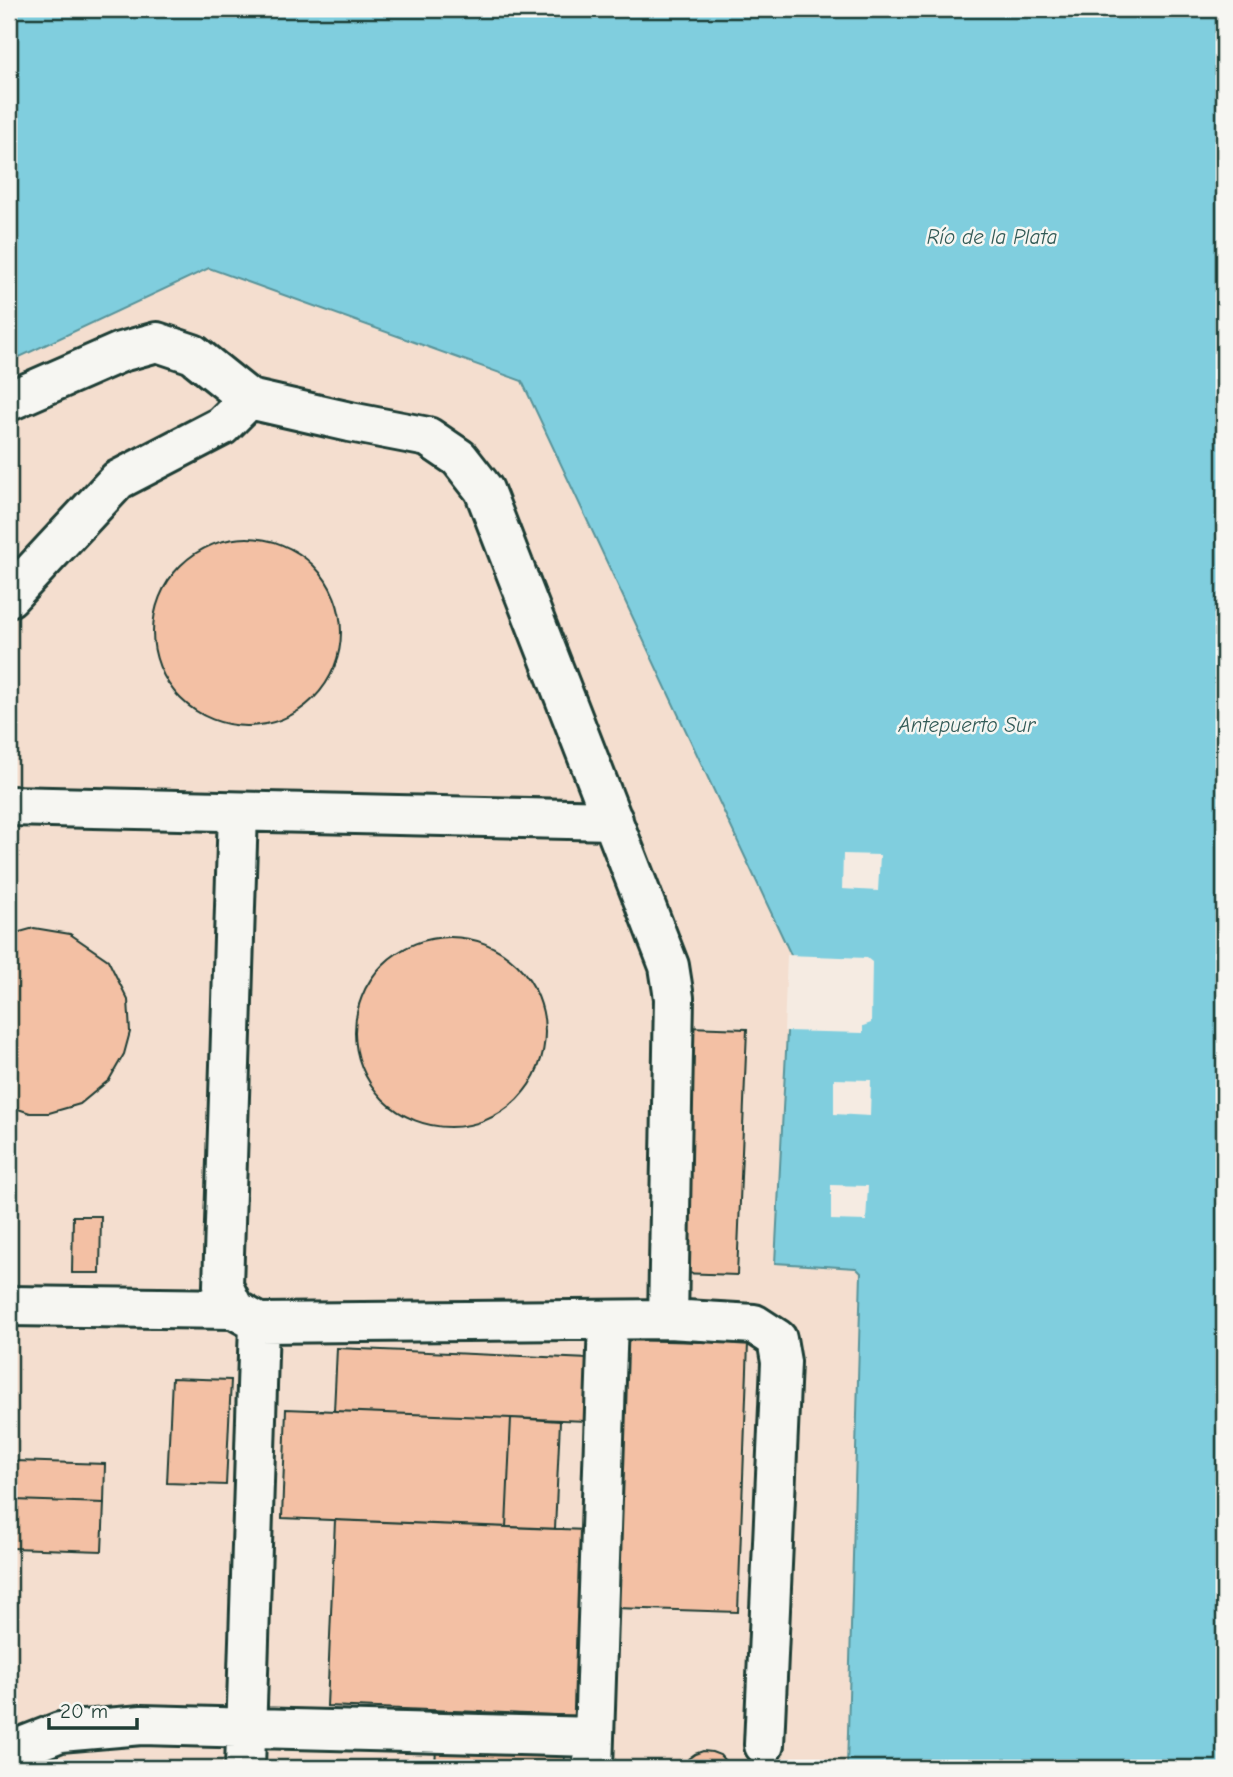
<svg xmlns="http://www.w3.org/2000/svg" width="1233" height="1777" font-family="'Comic Neue',sans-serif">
<rect width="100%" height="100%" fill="#f5ebe2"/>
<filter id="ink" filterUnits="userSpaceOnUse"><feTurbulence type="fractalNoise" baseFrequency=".0143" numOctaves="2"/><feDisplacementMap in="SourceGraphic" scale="14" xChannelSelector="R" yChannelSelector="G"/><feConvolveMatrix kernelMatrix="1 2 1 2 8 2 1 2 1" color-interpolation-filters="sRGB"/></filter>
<g filter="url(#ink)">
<path fill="#f4decf" d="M209 268 522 381 791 955 775 1263 857 1268 861 1273 847 1768H9V362Z"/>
<path fill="#80cede" stroke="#59949a" stroke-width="2" d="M9 9H1224V1768H847L861 1273 856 1268 775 1263 791 955 522 381 209 268 9 362Z"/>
<path fill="#f5ebe2" d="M843 854 880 855 878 891 842 889Z
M787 955 867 958 872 962 871 1023 863 1026V1033L784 1031Z
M834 1079 871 1080 870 1116 834 1114Z
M831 1185 868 1186 866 1221 831 1220Z"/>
<path fill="#f3c0a4" stroke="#1f3d34" stroke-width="2" d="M153 632a94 94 0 1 1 188 0a94 94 0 1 1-188 0Z
M34 928 70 934 108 960 128 1000 130 1032 124 1054 109 1080 80 1104 49 1113H30L9 1106V935Z
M355 1032a95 95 0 1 1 190 0a95 95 0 1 1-190 0Z
M688 1027 747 1029 737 1275 679 1273Z
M73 1216H101L100 1273H72Z
M624 1340 748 1343 738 1612 615 1608Z
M337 1348 589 1359 586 1421 334 1411Z
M172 1378 231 1380 226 1485 167 1483Z
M286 1409 511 1418 506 1527 282 1518Z
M511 1418 560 1421 555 1529 506 1527Z
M15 1461 105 1464 104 1503 14 1500Z
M14 1500 104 1503 102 1551 12 1548Z
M335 1520 586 1530 578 1716 327 1706Z
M436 1747 565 1752 564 1768H435Z
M703 1751 712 1752 720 1755 726 1762 728 1768H684L688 1759 695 1754Z"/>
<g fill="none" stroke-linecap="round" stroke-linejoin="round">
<defs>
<path id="minor" d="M9 401 121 352 157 342 193 354 249 399 350 422 428 437 459 458 484 490 669 966 674 998 668 1319 259 1323 245 1768
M9 597 118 480 222 426 249 399
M9 806 613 820
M238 812 223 1286 234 1309 259 1323
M9 1306 234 1309
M668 1319 754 1324 777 1339 781 1362 764 1745
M9 1752 60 1732 142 1725 594 1737
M593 1768 608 1320"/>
</defs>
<use href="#minor" stroke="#1f3d34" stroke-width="44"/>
<use href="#minor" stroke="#f6f6f2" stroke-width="38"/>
</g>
</g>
<g text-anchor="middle" stroke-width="5" stroke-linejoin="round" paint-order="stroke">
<g font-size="21" font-style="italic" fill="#325a56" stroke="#f6f6f2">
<text x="992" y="244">Río de la Plata</text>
<text x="967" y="732">Antepuerto Sur</text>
</g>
</g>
<rect width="1233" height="1777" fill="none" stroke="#f6f6f2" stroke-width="35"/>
<rect x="18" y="18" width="1198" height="1742" fill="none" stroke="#1f3d34" stroke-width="2.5" filter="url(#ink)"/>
<path d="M49 1718v10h88v-10" fill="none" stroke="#1f3d34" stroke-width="3.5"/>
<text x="60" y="1718" font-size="21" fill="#1f3d34" stroke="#f6f6f2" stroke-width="5" paint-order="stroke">20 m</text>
</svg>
